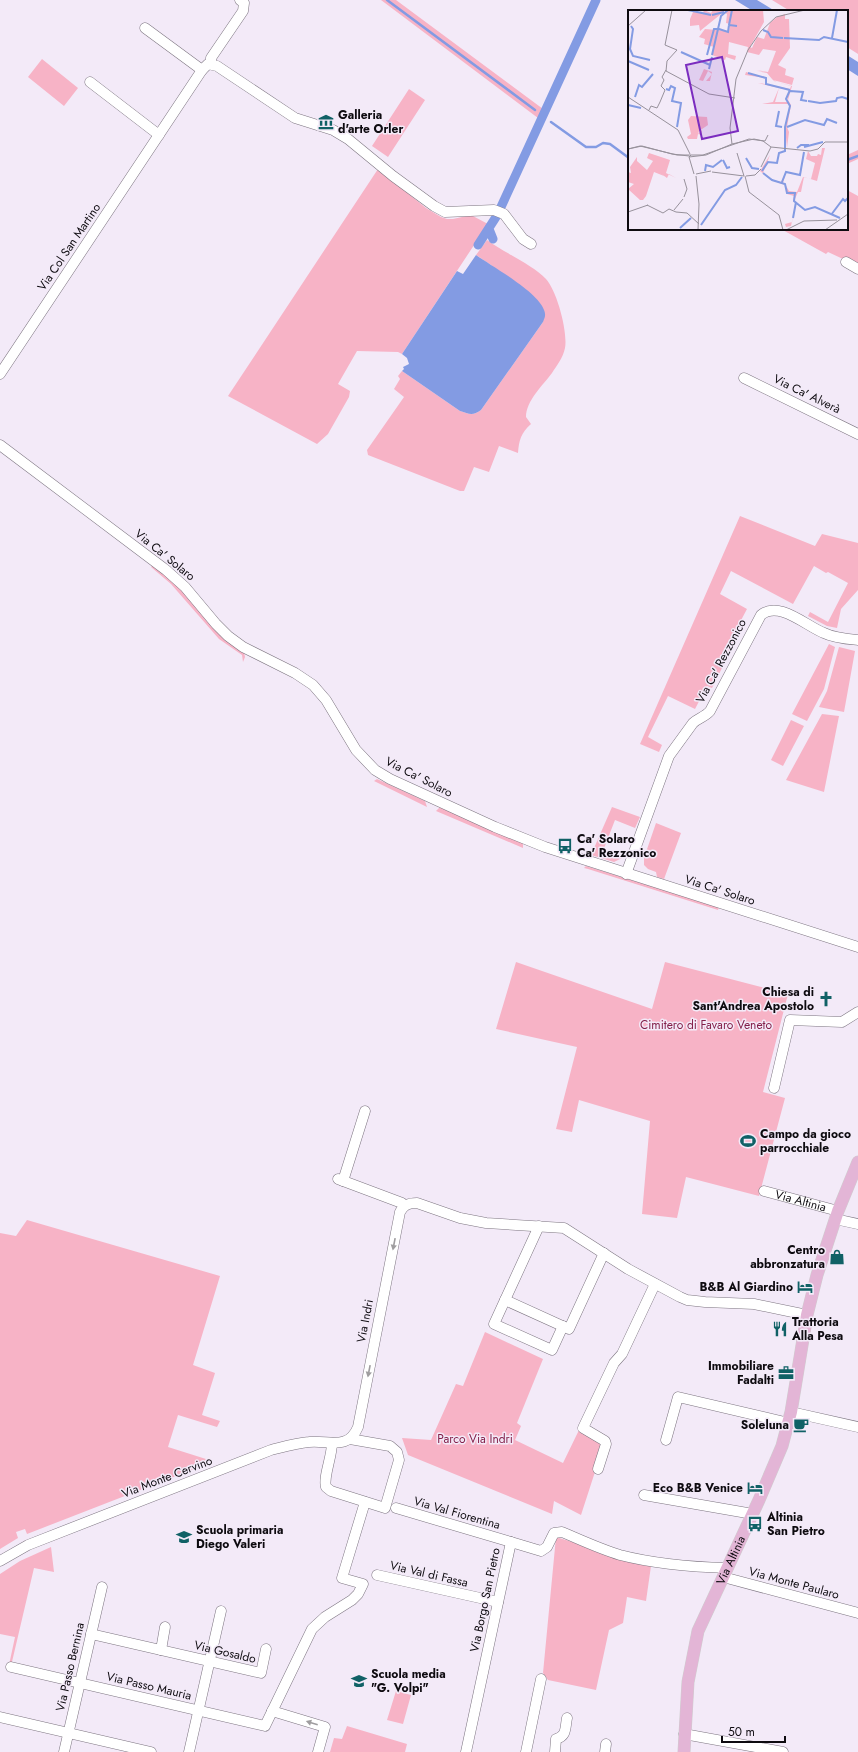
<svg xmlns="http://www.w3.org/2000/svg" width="858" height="1752" font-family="Jost,sans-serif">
<rect width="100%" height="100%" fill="#f3eaf8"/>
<path fill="#f7b3c6" d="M381 0H396L539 106 543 109 538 118Z
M772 0H858V54L847 47V11H790Z
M42 59 78 88 64 106 28 77Z
M409 89 425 100 388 157 372 146Z
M858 150V159L847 164V155Z
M378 169 426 208 441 217 447 219H453L471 215 488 224 402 354 398 352 357 351 338 384 350 391 349 397 328 434 317 444 228 396Z
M847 190 858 196V266L828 252 826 254 781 229H847Z
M487 240C503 252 533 265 546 279 557 291 568 332 565 348 563 358 557 365 552 373 543 385 526 401 526 417L531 424C521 433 519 440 518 453L499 446 489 472 474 467 464 491H460L368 455 367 450 404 397 394 389 400 379 398 376 402 371 460 411C469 414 473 416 481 410L543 322 491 265 476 255Z
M740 516 815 546 822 534 858 543V590L841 609 837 628 827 626 808 616 810 612 828 622 848 583 828 572 826 573 814 566 793 604 731 571 720 594 747 609 731 639 735 642 712 688 707 686 695 709 668 696 648 737 662 745 659 752 640 744Z
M152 566 173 580 221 636 244 652 245 657 243 662 242 655 219 639 171 584 151 567Z
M829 644 835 647 824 689 807 721 792 714Z
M839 647 855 651 844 712 819 707 827 691Z
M822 714 839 716 824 792 786 780Z
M791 720 804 726 783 766 771 760Z
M377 779 425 801 427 807 374 781Z
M440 807 523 843V848L436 811Z
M612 807 640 817 635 828 615 820 603 851 622 858 614 862 591 855Z
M656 823 681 833 664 879 657 877 656 872 648 869 644 865V858Z
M586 866 719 907 718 910 588 869 584 868Z
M516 962 652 1009 665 962 788 994 763 1092 785 1098 759 1196 686 1177 677 1218 642 1214 650 1121 579 1100 572 1132 556 1129 577 1047 496 1029Z
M27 1220 220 1276 193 1365 215 1373 202 1415 220 1421 217 1427 178 1415 168 1447 206 1459 202 1466 27 1534 25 1529 16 1532 18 1538 0 1549V1233L16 1236Z
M485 1332 543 1359 517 1423 521 1426 515 1440 563 1463 579 1430 605 1441 581 1515 554 1501 552 1514 408 1455 402 1438 431 1440 456 1384 463 1386Z
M556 1537 651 1566 646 1601 627 1597 623 1623 609 1630 596 1690 548 1680 543 1673Z
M51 1547 54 1572 34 1568 11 1666 9 1665 15 1637 0 1634V1574L20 1561Z
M396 1691 411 1695 403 1724 387 1720Z
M347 1726 407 1744 405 1752H330L334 1738 342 1739Z"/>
<path fill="#839be3" d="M735 0H757L775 11H753Z
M847 55 858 62V76L847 69Z
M476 255C493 267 538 292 544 310 546 315 545 317 543 322L481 410C473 416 469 414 460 411L402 371 404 369 403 367 409 364 407 358 402 354 457 271 463 274Z"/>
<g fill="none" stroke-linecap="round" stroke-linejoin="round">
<path stroke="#839be3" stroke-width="2.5" d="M387 0 535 110
M551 122 586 147H596L603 143 610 144 629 158
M847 160 858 156"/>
<path stroke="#839be3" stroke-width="9" d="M501 207 596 0
M489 229 493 239
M478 245 496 217"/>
<defs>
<g id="minor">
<path d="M145 28 202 70"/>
<path d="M211 64V58L243 11 244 3 240 0"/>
<path d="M90 82 159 135"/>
<path d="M846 262 858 269"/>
<path d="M0 374 202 70 208 64 217 66 295 118 333 130 348 139 393 176 434 206 445 212 494 210 504 214 523 239 531 244"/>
<path d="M744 378 858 434"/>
<path d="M0 445 166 570 185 587 216 624 228 636 243 647 295 673 313 685 326 700 356 750 375 770 390 779 495 827 545 847 858 947"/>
<path d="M626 874 669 756 693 723C698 718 705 717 710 711L761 615C779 600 806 626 824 633 834 638 847 639 858 640"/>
<path d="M774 1088 790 1020 842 1022 858 1012"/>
<path d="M338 1179 402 1203 403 1206"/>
<path d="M343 1181 365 1111"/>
<path id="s1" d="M764 1191 838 1211"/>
<path d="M835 1219 858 1224"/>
<path d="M539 1226 505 1300 569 1329 604 1253"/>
<path d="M505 1300 494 1324 552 1350 563 1326"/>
<path d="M791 1412 858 1427"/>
<path d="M666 1440 678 1397 789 1423"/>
<path d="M332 1443C332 1457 323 1477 326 1487L331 1491 385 1508 399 1460 397 1452 390 1446 350 1439"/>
<path d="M598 1469 606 1444 605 1441 583 1428 614 1363 622 1354 655 1284"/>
<path d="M644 1495 753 1514"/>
<path d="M396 1508 511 1542"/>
<path d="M0 1561 28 1545 271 1450C283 1447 296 1443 309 1442 329 1440 348 1451 358 1427L400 1212C404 1205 408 1203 417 1203L460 1218 486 1223 564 1228 628 1269 680 1297 687 1300 705 1302 754 1304 807 1315"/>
<path d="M377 1575 498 1602"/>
<path d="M723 1577 858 1613"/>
<path d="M91 1634 261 1673 266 1649"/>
<path d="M161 1650 165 1627"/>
<path d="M11 1667 265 1726 312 1629 325 1617 352 1600 358 1594 363 1584 342 1578 365 1502"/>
<path d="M272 1711 325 1727 318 1752"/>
<path d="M0 1717 151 1752"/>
<path d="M684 1734 783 1752"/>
<path d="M64 1752 102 1587"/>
<path d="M189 1752 221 1611"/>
<path d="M466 1752 511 1542 541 1551 547 1547 554 1533 562 1532C581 1540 600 1549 620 1555 655 1564 691 1567 727 1568"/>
<path d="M526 1752 541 1679"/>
<path d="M555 1752 556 1739C567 1736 565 1728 567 1718"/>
<path d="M605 1752 606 1744"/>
</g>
<g id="major">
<path id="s2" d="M684 1752 688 1682 698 1631 759 1500 782 1446 791 1412 807 1315 817 1275 838 1211 858 1162"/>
</g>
</defs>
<use href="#minor" stroke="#7d7581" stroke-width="11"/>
<use href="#major" stroke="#cfcecf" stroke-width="13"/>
<use href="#minor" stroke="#fff" stroke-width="10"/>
<use href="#major" stroke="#e3b5d6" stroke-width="12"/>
</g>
<defs><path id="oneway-solid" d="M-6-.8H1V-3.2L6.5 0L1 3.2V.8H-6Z"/></defs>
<g fill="#9f9d9f">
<use href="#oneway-solid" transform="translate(394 1244) rotate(101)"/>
<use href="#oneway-solid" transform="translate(369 1371) rotate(101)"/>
<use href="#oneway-solid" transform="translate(312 1723) rotate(-163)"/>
</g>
<defs>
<symbol id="museum-bare" viewBox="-9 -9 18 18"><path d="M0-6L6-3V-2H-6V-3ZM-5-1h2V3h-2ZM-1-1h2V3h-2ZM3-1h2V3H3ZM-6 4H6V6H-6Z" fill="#106166" stroke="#f3eaf8" stroke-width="2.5" paint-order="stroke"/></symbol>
<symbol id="bus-bare" viewBox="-9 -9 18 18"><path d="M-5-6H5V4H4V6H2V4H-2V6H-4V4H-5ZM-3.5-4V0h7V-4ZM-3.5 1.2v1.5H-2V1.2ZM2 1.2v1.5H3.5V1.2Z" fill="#106166" stroke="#f3eaf8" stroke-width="2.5" paint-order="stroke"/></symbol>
<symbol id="church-bare" viewBox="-9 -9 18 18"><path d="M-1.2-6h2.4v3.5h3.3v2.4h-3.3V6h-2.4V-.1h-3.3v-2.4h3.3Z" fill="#106166" stroke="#f3eaf8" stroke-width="2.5" paint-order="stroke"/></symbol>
<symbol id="stadium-bare" viewBox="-9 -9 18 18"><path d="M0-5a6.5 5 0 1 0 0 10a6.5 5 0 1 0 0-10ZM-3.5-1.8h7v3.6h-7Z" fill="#106166" stroke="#f3eaf8" stroke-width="2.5" paint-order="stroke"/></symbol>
<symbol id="shop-bare" viewBox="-9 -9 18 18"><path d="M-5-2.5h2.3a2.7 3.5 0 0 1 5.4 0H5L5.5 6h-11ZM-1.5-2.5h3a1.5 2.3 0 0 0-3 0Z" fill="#106166" stroke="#f3eaf8" stroke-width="2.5" paint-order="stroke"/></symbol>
<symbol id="hotel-bare" viewBox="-9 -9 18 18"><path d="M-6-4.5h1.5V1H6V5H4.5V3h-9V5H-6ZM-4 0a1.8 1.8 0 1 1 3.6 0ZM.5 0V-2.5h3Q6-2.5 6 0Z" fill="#106166" stroke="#f3eaf8" stroke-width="2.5" paint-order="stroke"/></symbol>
<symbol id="restaurant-bare" viewBox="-9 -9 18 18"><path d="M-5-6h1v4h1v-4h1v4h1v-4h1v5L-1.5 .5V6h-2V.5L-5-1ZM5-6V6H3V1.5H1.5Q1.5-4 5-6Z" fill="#106166" stroke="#f3eaf8" stroke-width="2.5" paint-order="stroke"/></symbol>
<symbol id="office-bare" viewBox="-9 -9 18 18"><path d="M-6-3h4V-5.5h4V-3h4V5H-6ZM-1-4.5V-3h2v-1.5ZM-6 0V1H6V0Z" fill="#106166" stroke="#f3eaf8" stroke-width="2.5" paint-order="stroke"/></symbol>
<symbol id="cafe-bare" viewBox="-9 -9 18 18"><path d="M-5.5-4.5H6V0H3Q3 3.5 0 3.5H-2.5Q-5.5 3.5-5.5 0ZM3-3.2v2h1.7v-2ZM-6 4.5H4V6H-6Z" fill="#106166" stroke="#f3eaf8" stroke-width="2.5" paint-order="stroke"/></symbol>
<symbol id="school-bare" viewBox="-9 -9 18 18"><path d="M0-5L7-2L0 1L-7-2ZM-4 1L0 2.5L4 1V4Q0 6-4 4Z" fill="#106166" stroke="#f3eaf8" stroke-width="2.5" paint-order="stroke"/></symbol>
</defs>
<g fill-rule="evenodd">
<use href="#museum-bare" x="315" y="111" width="22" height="22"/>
<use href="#bus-bare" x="554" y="835" width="22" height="22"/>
<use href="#church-bare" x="815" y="988" width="22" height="22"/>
<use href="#stadium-bare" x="737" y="1130" width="22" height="22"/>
<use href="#shop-bare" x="826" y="1246" width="22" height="22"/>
<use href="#hotel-bare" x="794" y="1276" width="22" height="22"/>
<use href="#restaurant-bare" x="769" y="1318" width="22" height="22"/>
<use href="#office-bare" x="775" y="1362" width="22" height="22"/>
<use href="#cafe-bare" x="790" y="1414" width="22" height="22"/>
<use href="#hotel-bare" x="744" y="1477" width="22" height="22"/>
<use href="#bus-bare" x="744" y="1513" width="22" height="22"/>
<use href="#school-bare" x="173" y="1526" width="22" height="22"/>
<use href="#school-bare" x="348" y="1670" width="22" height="22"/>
</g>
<g text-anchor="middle" stroke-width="3" stroke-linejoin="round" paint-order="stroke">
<g font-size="12" font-weight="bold" fill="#0e0b10" stroke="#f3eaf8" text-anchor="start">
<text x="338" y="119">Galleria<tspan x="338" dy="14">d'arte Orler</tspan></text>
<text x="577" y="843">Ca' Solaro<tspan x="577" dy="14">Ca' Rezzonico</tspan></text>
<text x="814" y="996" text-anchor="end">Chiesa di<tspan x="814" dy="14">Sant'Andrea Apostolo</tspan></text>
<text x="760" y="1138">Campo da gioco<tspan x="760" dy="14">parrocchiale</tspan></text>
<text x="825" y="1254" text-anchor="end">Centro<tspan x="825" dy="14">abbronzatura</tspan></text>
<text x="793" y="1291" text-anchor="end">B&amp;B Al Giardino</text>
<text x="792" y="1326">Trattoria<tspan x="792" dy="14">Alla Pesa</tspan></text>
<text x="774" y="1370" text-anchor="end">Immobiliare<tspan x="774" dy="14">Fadalti</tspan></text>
<text x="789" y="1429" text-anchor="end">Soleluna</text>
<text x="743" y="1492" text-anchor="end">Eco B&amp;B Venice</text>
<text x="767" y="1521">Altinia<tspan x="767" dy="14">San Pietro</tspan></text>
<text x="196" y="1534">Scuola primaria<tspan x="196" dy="14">Diego Valeri</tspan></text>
<text x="371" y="1678">Scuola media<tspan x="371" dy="14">"G. Volpi"</tspan></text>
</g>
<g font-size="12" fill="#0e0b10" stroke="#f3eaf8">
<text transform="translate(69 247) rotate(-56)" y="4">Via Col San Martino</text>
<text transform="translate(807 394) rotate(26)" y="4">Via Ca' Alverà</text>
<text transform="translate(165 555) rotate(39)" y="4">Via Ca' Solaro</text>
<text transform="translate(721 661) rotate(-62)" y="4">Via Ca' Rezzonico</text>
<text transform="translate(419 777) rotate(27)" y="4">Via Ca' Solaro</text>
<text transform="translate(720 890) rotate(18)" y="4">Via Ca' Solaro</text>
<text dy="4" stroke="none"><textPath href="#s1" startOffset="38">Via Altinia</textPath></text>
<text transform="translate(365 1321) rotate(-79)" y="4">Via Indri</text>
<text transform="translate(167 1477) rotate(-21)" y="4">Via Monte Cervino</text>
<text transform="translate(457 1513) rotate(16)" y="4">Via Val Fiorentina</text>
<text dy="4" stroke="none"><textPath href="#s2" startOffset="200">Via Altinia</textPath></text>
<text transform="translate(429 1574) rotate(13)" y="4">Via Val di Fassa</text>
<text transform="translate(794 1583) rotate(15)" y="4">Via Monte Paularo</text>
<text transform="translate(485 1600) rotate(-78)" y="4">Via Borgo San Pietro</text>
<text transform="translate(225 1652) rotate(13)" y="4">Via Gosaldo</text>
<text transform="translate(70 1667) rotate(-77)" y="4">Via Passo Bernina</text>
<text transform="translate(149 1686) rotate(13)" y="4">Via Passo Mauria</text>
</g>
<g font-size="12" fill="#831f49" stroke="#f3eaf8">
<text x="706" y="1029">Cimitero di Favaro Veneto</text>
<text x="475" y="1443">Parco Via Indri</text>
</g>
</g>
<g transform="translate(628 10)">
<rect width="220" height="220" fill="#f3eaf8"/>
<path d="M76 0 83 3 85 0H98L72 21 71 15 62 16V9L65 2 75 3ZM101 0H135L136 12 122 37 124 38 129 27 136 29 142 13 149 7 157 4V9H161L162 38 150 55 158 59 157 65 166 68 164 75 145 70 149 72 164 76 160 90 163 95 159 117 161 122 159 138 157 117 162 94H134L145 92 151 78 130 73 137 74 138 68 117 65 118 62 139 68 138 74 162 79 163 76 149 72 146 71 144 69 139 63 129 61 137 62 128 60 140 62 148 41 135 39 131 45 119 42 120 37 101 32 100 44 108 46 107 50 98 47 97 50 84 45 86 37 76 34 77 29 71 27 77 19 101 21 102 14 98 13 99 4 97 3ZM151 78 161 80 159 92H147ZM76 59 84 62 82 71H78L84 64 80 61 75 71 71 70ZM63 106 79 107 80 115 71 121 70 124 74 120 73 125 70 124 69 129H60L59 127 63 124 60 110ZM194 138H197L189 171 176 167 173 182H170L166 191 168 192 163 216 158 217 157 214 164 212 168 192 165 191 166 186 159 184 157 175 143 170 132 161 142 145 135 163 145 170 153 172 158 162 155 173 157 174 161 181 169 182 175 167 183 169 187 153 178 149 180 141 183 146H189L190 144 193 145ZM21 143 42 150 38 163 48 168 41 164 39 168 32 163 36 166 26 162 18 186 15 190H12L0 179 6 174 0 172V162L3 163 2 157 9 147V151L19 160 25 151 19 148Z" fill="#f7b3c6" fill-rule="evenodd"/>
<path fill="none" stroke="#839be3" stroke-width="2" d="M60 0 83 5M104 0 101 15 109 16M84 5 96 2M3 16 5 19 2 39 5 46 22 50M91 19 100 22 101 15M135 20 140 22 143 27 155 28M156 28 191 30 196 27 220 32M204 28 209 0M53 42 82 55M79 45 86 19H90M84 45 93 6 100 0M0 51 21 60M81 59 84 47M120 63 138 68V74L162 80M38 79 41 80 43 76 47 78 44 91 53 93 49 117M162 81 175 82 173 90 179 91M7 87 11 75 14 77 25 64M180 91 192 93 208 91 209 88 214 87 220 89M0 95 13 98M151 101 148 116 154 117M159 117 177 110 196 115 199 109 209 113M176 137 195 132M169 138 173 135H181M118 148 124 158 131 159M95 150 99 158 102 157M77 161 78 155 85 157 94 150M134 161 140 152 149 153 151 143 157 141V117L162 96 158 89 162 80M135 163 144 170 157 174 159 183H167L166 191 177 200 187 197 212 208M154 172 158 162 172 165 176 142M203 205 215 189 217 191 220 188M165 208 168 192M73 215 97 180 108 175 114 167M52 218 63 208"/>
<path fill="none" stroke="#97919b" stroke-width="1" d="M183 0H197M0 16 18 0M37 35 49 40 39 51 38 61 81 84 107 88M37 35 44 0M0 87 50 120 62 144M21 100 23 96 29 98 32 92 37 80 33 76 36 70 34 67 38 60M104 134 126 129 135 131 143 137M143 137 182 141 190 139 197 132H220M0 139 14 136 44 144 61 146M0 139 12 136 49 145H75L121 129 137 131 140 125M109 143 116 166M63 145 61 147 78 145 104 134 102 118 108 69 120 40 133 21 148 7 177 0M61 147 66 164M133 157 143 137M84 162 116 166M68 164 83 161M68 166 71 194 70 220M117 166 121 182 151 205 155 220M118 166 127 165 133 159M56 187 59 179 56 169M19 195 35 203 41 199 48 202M46 200 55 189M0 202 20 195M48 202 59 203 71 214M158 220 176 211 209 210M197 220 220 204"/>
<path fill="#7b2cbf" fill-opacity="0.15" stroke="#7b2cbf" stroke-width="2" d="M94 47 110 121 74 129 58 55Z"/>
<rect width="220" height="220" fill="none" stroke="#0e0b10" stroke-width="2"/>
</g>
<path d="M722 1736v6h63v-6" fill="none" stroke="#0e0b10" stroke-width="2"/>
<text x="728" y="1736" font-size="12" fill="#0e0b10" stroke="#f3eaf8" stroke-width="3" paint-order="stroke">50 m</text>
</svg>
